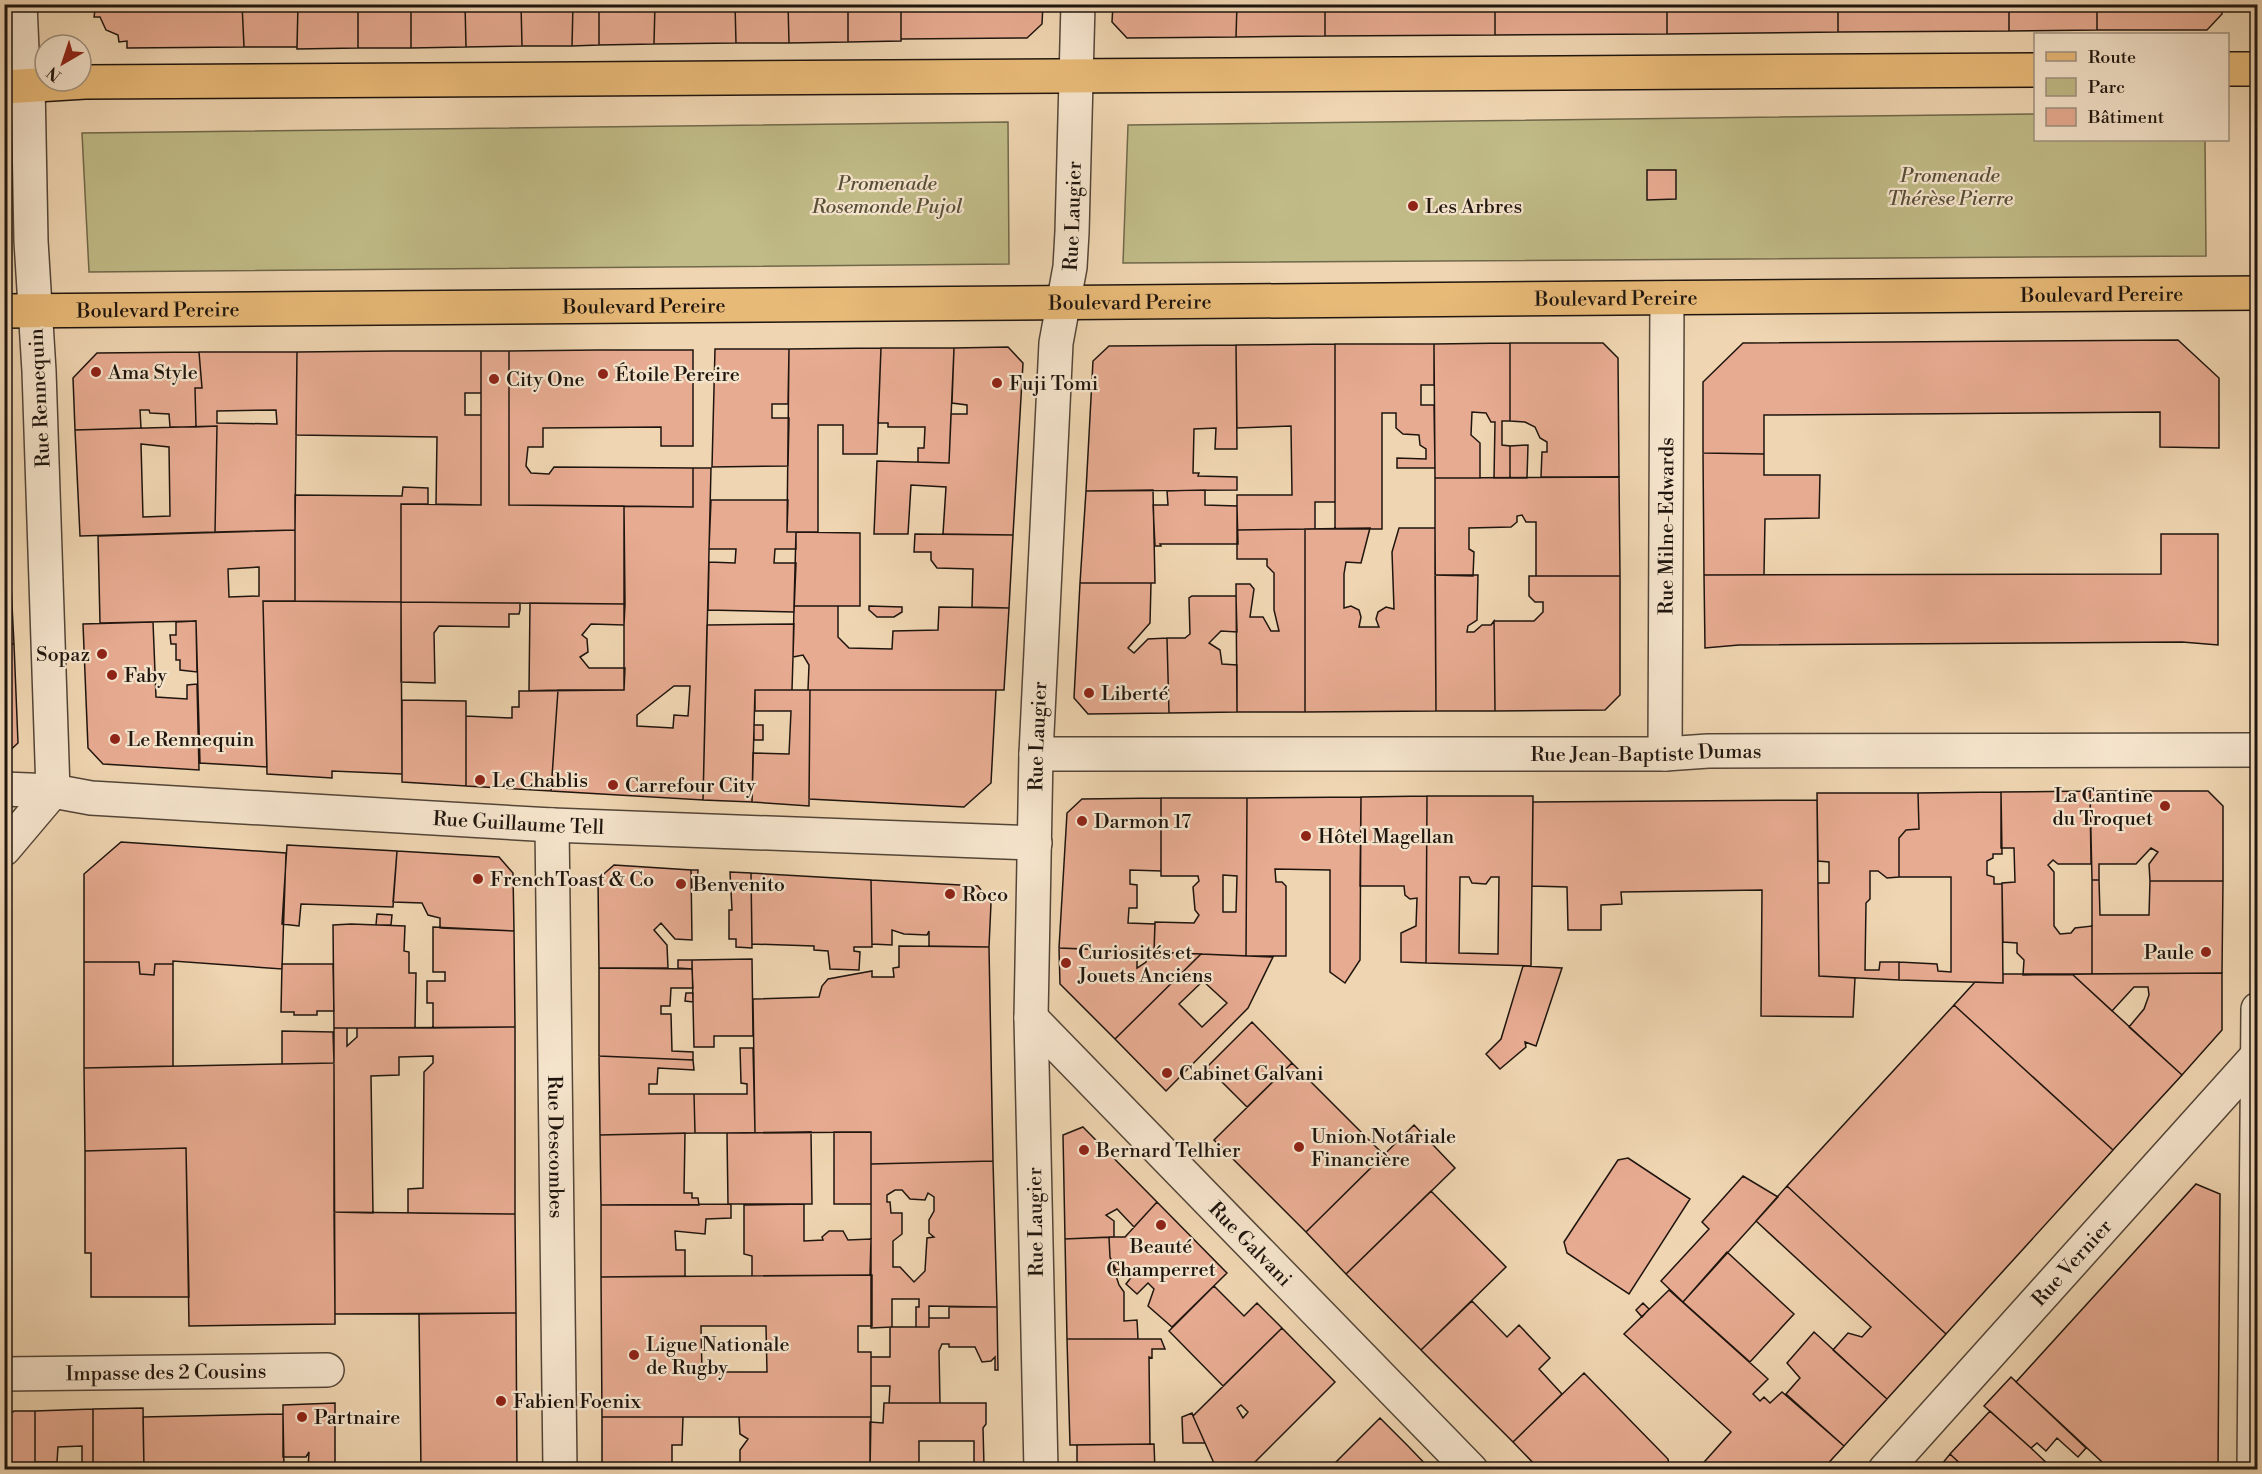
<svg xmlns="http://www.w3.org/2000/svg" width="2262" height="1474" font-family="'Libre Bodoni',serif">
<rect width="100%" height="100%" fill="#efd5b1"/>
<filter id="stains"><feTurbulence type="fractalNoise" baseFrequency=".00333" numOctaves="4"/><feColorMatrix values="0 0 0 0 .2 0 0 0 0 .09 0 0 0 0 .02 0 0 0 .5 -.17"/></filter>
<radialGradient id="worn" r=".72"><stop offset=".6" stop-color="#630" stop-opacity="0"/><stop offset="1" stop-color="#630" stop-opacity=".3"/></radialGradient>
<path fill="#c0bb87" stroke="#70684a" stroke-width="1.5" d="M2035 114 2036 140H2205L2206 256 1123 263 1128 125Z
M1008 122 1009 264 89 272 82 133Z"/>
<path fill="#e7ab91" stroke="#1f150e" stroke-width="1.5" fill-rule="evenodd" d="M86 4H242L244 47 127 48V41L119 42 118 35 106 30 100 17H94L95 10H86Z
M242 4H298L297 47H244Z
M298 4H358V48L297 49Z
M358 4H411V48H358Z
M411 4H465L466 47 411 48Z
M465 4H521L522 46 466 47Z
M521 4H573L572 46H522Z
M573 4H599V45L572 46Z
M599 4H655L654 44 599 45Z
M655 4H735L736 43 654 44Z
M735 4H788L789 43H736Z
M788 4H848V42L789 43Z
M848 4H901V41L848 42Z
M901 4H1043L1042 24 1027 38 901 39Z
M1113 4H1237L1236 37 1127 38 1112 22Z
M1237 4H1325V36L1236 37Z
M1325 4H1495V35L1325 36Z
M1495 4H1667V34L1495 35Z
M1667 4H1838V32L1667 34Z
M1838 4H2009V31L1838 32Z
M2009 4H2097V30L2009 31Z
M2097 4H2222V14L2207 30H2097Z
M1647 170H1676V199L1647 200Z
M2178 340 2219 378V448L2160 447V412L1764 415V454L1703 453V382L1743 343Z
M1510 343H1603L1618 358 1619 477H1541L1542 452H1547V442L1540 438 1535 427 1525 422 1510 421Z
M1510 343V421H1502V445L1510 446V478H1494L1495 422H1491L1486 413 1472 412 1471 435 1480 443V478H1435L1434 344Z
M1335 344H1434V385H1421V405H1434L1435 468H1397V458L1426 459V449L1420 445 1419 435 1403 434 1396 428V413H1382V529H1335Z
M1335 344V502H1315V529L1237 530V495H1292L1291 426 1237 428 1236 345Z
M1236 345 1237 449H1215L1216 428 1194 429 1193 473H1199L1198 476 1237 477V490L1086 491 1093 361 1109 346Z
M1008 347 1023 363 1013 535 943 534 946 487 911 485 908 534H874L877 461 949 463 951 414H967V405L952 403 954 348Z
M881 348 877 454H843V425H818V532H787L789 349Z
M881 348H954L949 463 918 462V448H924L925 427H888V423H878Z
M715 349H789L788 404H772V418H789L788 466 712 467Z
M599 350H693V446H661V427L543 428V447H528L526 466 531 473 549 474 554 467 693 468V507L509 505V351Z
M392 351H481V393H465V415H481V505L436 504 437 437 296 435 297 352Z
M481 351H509V505L624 506 625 604 401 602V504L481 505Z
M199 352H297L295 530 215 532 217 426 196 427 195 388H202ZM276 410 277 424 217 423V411Z
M199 352 202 388H195L196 427H170L169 414 150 413 149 410H140L141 428 75 430 73 378 97 353Z
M4 408 6 463H4Z
M217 426 215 532 80 536 75 430ZM141 444 169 447 170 516 143 517Z
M1528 445 1527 478H1510V446Z
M1703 453 1764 454V475H1820L1819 518 1765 519 1764 575H1704Z
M4 463H6L9 531H4Z
M693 468H711L703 800 551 791 558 690H624V506L693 507ZM674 686H690L688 716 674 715 673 728 637 726V715Z
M1619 477 1620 576H1536V522H1526L1522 515 1517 516V522L1511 527 1469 528V549L1474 552 1473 576 1435 575V478Z
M403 487 428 488V504H401V602L295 601V495L402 496Z
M1153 490 1155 583H1080L1086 491Z
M1205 490V505L1237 506 1238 544H1160L1161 546H1155L1153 505H1168L1167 491Z
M711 500H788L787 532H796V549H775L774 563H796L794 612 708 610 709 562 735 563 736 549H709Z
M1370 528 1361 563 1346 562 1344 574V608L1351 606 1359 610 1361 617 1359 627H1379L1376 619 1378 612 1386 607 1394 609 1392 552 1399 528H1435L1436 711 1305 712V529Z
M1305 529V712H1237L1236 584H1250L1254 589 1250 617H1263L1271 631H1279L1274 610V573L1267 566V559H1237V530Z
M295 530V601H263L267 767 200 763 196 621 100 623 98 536ZM259 567V596L229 597 228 569Z
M4 531H9L11 586H4Z
M796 532 860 533V606H794Z
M915 534 1013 535 1009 608 972 607 973 569 937 568 931 560V552H914Z
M2161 534H2218V645L2182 642 2035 643 1739 645 1705 648 1704 575 2161 574Z
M1435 575H1478L1477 620 1468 626 1467 632H1474L1482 625H1491L1494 621 1495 711H1436Z
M1529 576H1620V695L1605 710 1495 711 1494 621H1534L1543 612V602H1535L1529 596Z
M1080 583H1151L1150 623 1128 648 1134 653 1148 639 1167 638 1169 713 1088 714 1074 698Z
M4 586H11L14 644H4Z
M1192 596H1236L1237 632 1221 631 1209 643 1220 650 1222 664 1237 665V712L1169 713 1167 638H1185L1190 634 1189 598Z
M263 601 401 602 402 774 332 771V778L267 774Z
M401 602 520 603V610L519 614H509V627L439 626 434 633 435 683 401 682Z
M530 603 625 604 624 625 591 624 582 635 587 639 588 652 580 657 589 668H625L624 690 529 691Z
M794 606H838V637L849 648 892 649 893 631 938 630 939 607 1009 608 1004 690H808L809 665 803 655 793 657Z
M869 606 902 607V612L894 617H877L869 610Z
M196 621 197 672 180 670V660H176V644H171L170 635H176V622Z
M153 622 156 697 187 699V685L197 684 199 770 103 764 88 748 83 624Z
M794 624 792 690H755L752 802 703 800 707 625Z
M4 644H14L18 743 4 756Z
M558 690 551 791 466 786V716L512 718V707H519V691Z
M755 690H810L809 806 752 802 753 753 789 754 791 711H755Z
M810 690H996L991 783 964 807 809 799Z
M402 700 466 701V786L402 782Z
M754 725H763V740H754Z
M2090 791H2208L2223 806V881H2150L2149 864 2158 852 2151 848 2136 864H2099V880H2092Z
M2090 791 2091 864H2058L2053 860 2048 865 2054 872V926L2060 934 2071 933 2075 928 2092 926V974L2023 975 2024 960 2017 953V943L2003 942 2002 883 2015 882 2014 848H2001V792Z
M2001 792 2002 854H1993V858L1987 861V875L1994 877V884H2002L2003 983 1899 980V962L1937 964 1938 971 1951 972V877H1899V838L1906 830 1919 829 1918 793Z
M1817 793H1918L1919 829 1906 830 1899 838V877L1887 878 1878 871H1870V899L1866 903 1865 970H1879L1880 962H1899V980L1819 976 1818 883H1829V862L1818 861Z
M1427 796H1533L1531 966 1426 963ZM1460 877H1469L1472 883 1486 884 1491 877H1499L1498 954 1459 953Z
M1427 796 1426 963 1401 962V933L1416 926 1417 898 1410 899 1405 895 1404 886H1360L1361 797Z
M1361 797 1360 960 1345 983 1330 972V870L1275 869 1276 882H1282L1286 886V956H1246L1247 798Z
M1161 798H1247L1246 956 1154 952 1155 922 1194 923 1199 915 1195 910 1193 887 1199 881 1198 876H1161ZM1223 875 1237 876 1236 912H1223Z
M1161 798V871L1130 870V884L1137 885V908H1129L1128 923 1155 924 1154 952 1059 948 1067 813 1082 799Z
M1817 800 1819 976 1855 978 1853 1017 1761 1016 1762 890 1621 892 1622 904 1601 905V930H1568L1567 887 1532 886 1533 802Z
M121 842 286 853 282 969 173 961V964H155L154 975 140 974 139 962H84V874Z
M287 845 397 851 393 907 301 904 299 926 282 924Z
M397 851 499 857 513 873 514 931 440 928V918L428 915 422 903 393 902Z
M614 865 691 870 692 940 675 939 661 923 654 930 667 945 668 968H599L598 879Z
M691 870H698L697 888H692Z
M730 872 751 873 752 948 736 947V939H729V910H732Z
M751 873 871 880 872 947H854V951L860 952 859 970 830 969 828 951 814 950V946L752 944Z
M871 880 978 886 991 903 989 947 929 946V931L927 935 904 934 892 930V945L872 944Z
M2092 880H2099L2100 915H2149L2150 881H2223L2222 973 2092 974Z
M377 914 392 915 391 925H376Z
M351 924 405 926 404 951 409 952V973H416L415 1028H334L333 925Z
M433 927 514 931 515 1027 433 1028V1003H427V981H445V972H433Z
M899 946 989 947 993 1161 871 1164V1132L755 1133 753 999 819 997 822 986 828 979 872 971V977H894L893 968 899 967Z
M1059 948 1137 951V968L1146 962V952L1201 954 1115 1039 1060 984Z
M1201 954 1273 957 1248 1008 1166 1091 1115 1039ZM1203 981 1227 1003 1202 1027 1179 1004Z
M752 959 753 1036H714V1047H694L692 960Z
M678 960H692V969L678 968Z
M84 962H139L140 974 154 975 155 964H173V1066L84 1068Z
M282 964H333L334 1011H317V1015H294V1012H281Z
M1523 966 1562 968 1536 1046 1525 1042 1526 1047 1500 1069 1486 1054 1501 1039Z
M599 968 692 969 693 988H671L670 1006H661V1014H671L672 1051 693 1052V1060L599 1056Z
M2222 973V1030L2182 1075 2129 1027 2144 1009 2149 995 2148 987H2134L2112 1011 2072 974Z
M2003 974H2072L2182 1075 2113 1150 1954 1005 1975 982 2003 983Z
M686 993H693V1002L685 1001Z
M1954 1005 2113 1150 1946 1334 1787 1186Z
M1252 1022 1292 1063 1247 1107 1207 1067Z
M515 1027V1214L408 1213V1189L423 1188 424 1072 433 1063V1056L399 1057V1075L371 1076 373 1213 334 1212V1028H347V1046L357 1037V1028Z
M282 1031 333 1032 334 1063 282 1064Z
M740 1048H753L755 1133H695L694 1094H747V1084L741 1083Z
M599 1056 693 1060 694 1070 658 1068 657 1084H649V1094H694L695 1133 600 1135Z
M334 1063 335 1324 189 1326 186 1148 85 1151 84 1068Z
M1292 1063 1384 1155 1306 1232 1214 1140Z
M1414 1125 1455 1168 1346 1274 1306 1232Z
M1083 1127 1157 1202 1134 1227 1117 1209 1106 1215 1114 1221V1237L1065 1239 1063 1135Z
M811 1132 812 1204H728L727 1133Z
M834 1132H871V1204H834Z
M685 1133 684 1193H692V1198H698L699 1205H601L600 1135Z
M186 1148 189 1297H91V1253H85V1151Z
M1628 1158 1690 1199 1629 1294 1567 1253 1564 1242 1618 1160Z
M993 1161 997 1307 929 1306V1327H916V1307H919V1299H892V1327L871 1328V1164ZM895 1190H902L910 1199 925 1200 928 1193 934 1197V1211L929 1220V1233L934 1237 927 1238 925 1271 914 1282 900 1267H893V1241L902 1234V1213H891L890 1202H887V1195Z
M1743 1176 1778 1197 1683 1302 1661 1281 1709 1229 1702 1222Z
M2196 1184 2220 1194 2218 1470H2099L2102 1462 2016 1382Z
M1787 1186 1946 1334 1887 1399 1833 1350 1848 1333 1862 1337 1871 1327 1756 1221Z
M1431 1191 1506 1267 1421 1350 1346 1274Z
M1157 1202 1227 1273 1172 1327 1148 1306 1154 1289 1148 1283 1137 1294 1126 1284 1133 1275 1127 1269 1116 1270 1110 1257 1109 1237H1125Z
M731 1204V1218L706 1219 705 1234 675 1231 676 1250H685V1276L601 1277V1205Z
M804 1204V1241L823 1240 822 1237 829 1231H843L848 1240 871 1239 870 1275 752 1276V1256L744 1254V1205Z
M334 1212 515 1214 516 1313 335 1314Z
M1109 1237 1110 1257 1119 1285 1124 1292V1321L1137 1320 1138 1339H1067L1065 1239Z
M1727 1252 1794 1314 1750 1362 1683 1302Z
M872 1275V1326H858V1352H871V1417H602L601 1277ZM701 1326H766L767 1372H702Z
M1214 1286 1244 1316 1257 1303 1282 1328 1223 1386 1169 1331Z
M1669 1290 1768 1379 1753 1394 1760 1401 1764 1397 1770 1403 1782 1392 1844 1446 1822 1470H1697L1731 1432 1624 1334Z
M1472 1301 1507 1337 1519 1325 1550 1358 1539 1369 1562 1394 1513 1442 1421 1350Z
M1643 1303 1649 1309 1642 1317 1636 1310Z
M949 1307H997L998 1370H995V1357L991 1361 982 1362 975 1347H949V1344H942L939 1351 940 1403H889L890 1386H871V1357H890V1327H929V1318H949Z
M516 1313 517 1470H421L419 1314Z
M1282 1328 1335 1382 1247 1470H1217L1193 1416ZM1241 1405 1248 1412 1243 1418 1237 1408Z
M1814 1332 1887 1399 1844 1446 1786 1394 1800 1378 1787 1363Z
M1067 1339H1161L1165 1349H1152V1358L1149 1357 1150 1444 1070 1445Z
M1584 1373 1668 1459 1670 1470H1540L1513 1442Z
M2011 1377 2086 1448 2078 1457 2057 1438 2046 1451 2037 1443 2031 1448 1984 1406Z
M335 1403V1470L308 1468 309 1452 306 1457H283V1405Z
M884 1403H986V1424L983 1428 984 1466H974V1441H919V1463H910V1470H870V1422L883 1423Z
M143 1408 144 1470H93V1409Z
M93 1409V1470H82V1446L58 1447 57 1462H35V1411Z
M14 1411H35V1470H4V1420Z
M1990 1411 2031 1448 2052 1468 1967 1470 1950 1454Z
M1192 1413 1193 1416 1205 1443H1183L1182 1417Z
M283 1414 284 1470H144L143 1417Z
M602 1417H683L682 1445H672V1470H602Z
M739 1417H871L870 1470H740V1450L748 1439 740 1434Z
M1380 1418 1408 1446 1431 1470H1328Z
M1154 1444 1155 1470H1077V1445Z
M1950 1454 1967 1470H1937Z"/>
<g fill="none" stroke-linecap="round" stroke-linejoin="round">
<defs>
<g id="minor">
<path id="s1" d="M1036 754H1665L1708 751 2258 750"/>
<path id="s2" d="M1665 754 1667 298"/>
<path id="s3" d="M4 789 53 791 91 798 552 825 1035 843"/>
<path id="s4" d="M552 825 560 1470"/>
<path d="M4 849 53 791 39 371 31 241 28 84 22 50 20 4"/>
<path id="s5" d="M1031 1018 1471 1470"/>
<path id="s6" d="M4 1374 327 1370"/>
<path id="s7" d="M1041 1470 1031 1018 1036 754 1056 343 1070 267 1072 232 1078 4"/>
<path id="s8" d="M1885 1470 2257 1056"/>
<path d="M2254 1470 2258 1009"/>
</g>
<g id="major">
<path d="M2228 69H2258"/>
<path d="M4 87 85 82 2036 70"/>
<path id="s9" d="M4 311 2258 293"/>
</g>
</defs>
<use href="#minor" stroke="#534537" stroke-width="36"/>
<use href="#major" stroke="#1f150e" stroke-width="36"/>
<use href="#minor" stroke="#f5e4cc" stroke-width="33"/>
<use href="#major" stroke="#e8ba78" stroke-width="33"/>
</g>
<g fill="#8f2418" stroke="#f5e4cc" stroke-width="2">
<circle cx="1413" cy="206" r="6"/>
<circle cx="96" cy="372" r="6"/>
<circle cx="603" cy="374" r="6"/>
<circle cx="494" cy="379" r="6"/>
<circle cx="997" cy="383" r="6"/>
<circle cx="102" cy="654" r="6"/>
<circle cx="112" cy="675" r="6"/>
<circle cx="1089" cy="693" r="6"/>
<circle cx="115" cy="739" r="6"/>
<circle cx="480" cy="780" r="6"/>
<circle cx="613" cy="785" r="6"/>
<circle cx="2165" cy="806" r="6"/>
<circle cx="1082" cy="821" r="6"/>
<circle cx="1306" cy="836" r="6"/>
<circle cx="478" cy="879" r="6"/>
<circle cx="681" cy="884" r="6"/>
<circle cx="950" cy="894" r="6"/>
<circle cx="2206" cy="952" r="6"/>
<circle cx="1066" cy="963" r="6"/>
<circle cx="1167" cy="1073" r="6"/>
<circle cx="1299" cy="1147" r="6"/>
<circle cx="1084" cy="1150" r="6"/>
<circle cx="1161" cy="1225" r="6"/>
<circle cx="634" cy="1355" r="6"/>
<circle cx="501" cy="1401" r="6"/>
<circle cx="302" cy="1417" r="6"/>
</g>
<g text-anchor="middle" stroke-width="4.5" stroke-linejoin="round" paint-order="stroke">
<g font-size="20" font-style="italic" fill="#574f38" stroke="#f5e4cc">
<text x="1950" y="182">Promenade<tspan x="1950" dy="23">Thérèse Pierre</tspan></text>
<text x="887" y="190">Promenade<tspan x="887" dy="23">Rosemonde Pujol</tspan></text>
</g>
<g font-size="20" fill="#1f150e" stroke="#f5e4cc" text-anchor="start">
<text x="1425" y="213">Les Arbres</text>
<text x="108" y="379">Ama Style</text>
<text x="615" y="381">Étoile Pereire</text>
<text x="506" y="386">City One</text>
<text x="1009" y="390">Fuji Tomi</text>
<text x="90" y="661" text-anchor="end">Sopaz</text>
<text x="124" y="682">Faby</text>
<text x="1101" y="700">Liberté</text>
<text x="127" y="746">Le Rennequin</text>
<text x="492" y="787">Le Chablis</text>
<text x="625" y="792">Carrefour City</text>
<text x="2153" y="802" text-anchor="end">La Cantine<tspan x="2153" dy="23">du Troquet</tspan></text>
<text x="1094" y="828">Darmon 17</text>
<text x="1318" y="843">Hôtel Magellan</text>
<text x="490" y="886">FrenchToast &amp; Co</text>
<text x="693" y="891">Benvenito</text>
<text x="962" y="901">Roco</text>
<text x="1078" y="959">Curiosités et<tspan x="1078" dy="23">Jouets Anciens</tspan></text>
<text x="2194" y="959" text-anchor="end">Paule</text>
<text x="1179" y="1080">Cabinet Galvani</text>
<text x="1311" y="1143">Union Notariale<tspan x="1311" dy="23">Financière</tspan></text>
<text x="1096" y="1157">Bernard Telhier</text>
<text x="1161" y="1253" text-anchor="middle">Beauté<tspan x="1161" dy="23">Champerret</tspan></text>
<text x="646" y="1351">Ligue Nationale<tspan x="646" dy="23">de Rugby</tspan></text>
<text x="513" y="1408">Fabien Foenix</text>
<text x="314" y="1424">Partnaire</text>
</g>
<g font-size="20" fill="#1f150e" stroke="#f5e4cc">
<text dy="7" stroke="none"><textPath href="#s7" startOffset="1256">Rue Laugier</textPath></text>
<text dy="7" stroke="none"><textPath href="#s9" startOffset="2098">Boulevard Pereire</textPath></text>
<text dy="7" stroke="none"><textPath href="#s9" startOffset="1612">Boulevard Pereire</textPath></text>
<text dy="7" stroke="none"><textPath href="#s9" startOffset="1126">Boulevard Pereire</textPath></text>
<text dy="7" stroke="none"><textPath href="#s9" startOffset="640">Boulevard Pereire</textPath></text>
<text dy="7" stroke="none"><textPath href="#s9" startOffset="154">Boulevard Pereire</textPath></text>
<text transform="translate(39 398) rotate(-93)" y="7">Rue Rennequin</text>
<text dy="7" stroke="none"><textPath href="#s2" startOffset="228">Rue Milne-Edwards</textPath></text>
<text dy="7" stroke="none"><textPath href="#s7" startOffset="734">Rue Laugier</textPath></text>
<text dy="7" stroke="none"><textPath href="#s1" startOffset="610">Rue Jean-Baptiste Dumas</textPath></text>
<text dy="7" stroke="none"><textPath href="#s3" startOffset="516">Rue Guillaume Tell</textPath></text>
<text dy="7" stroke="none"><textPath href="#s4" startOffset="322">Rue Descombes</textPath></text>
<text transform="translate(1035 1222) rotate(-91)" y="7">Rue Laugier</text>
<text dy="7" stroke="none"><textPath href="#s5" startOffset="315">Rue Galvani</textPath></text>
<text dy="7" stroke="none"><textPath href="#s8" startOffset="279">Rue Vernier</textPath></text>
<text dy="7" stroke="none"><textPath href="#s6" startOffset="162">Impasse des 2 Cousins</textPath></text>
</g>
</g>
<rect width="2262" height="1474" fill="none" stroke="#efd5b1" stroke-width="24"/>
<rect x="6" y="6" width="2250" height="1462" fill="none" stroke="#1f150e" stroke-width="3"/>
<rect x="12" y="12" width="2238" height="1450" fill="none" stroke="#1f150e" stroke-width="1.5"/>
<rect x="2034" y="33" width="195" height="108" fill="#f5e4cc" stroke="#9f9180" stroke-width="1.5"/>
<rect x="2046" y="52" width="30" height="9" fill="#e8ba78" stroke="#9f9180" stroke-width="1.5"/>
<text x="2088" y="63" font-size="18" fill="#1f150e">Route</text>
<rect x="2046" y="78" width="30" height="18" fill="#c0bb87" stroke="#9f9180" stroke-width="1.5"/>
<text x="2088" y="93" font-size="18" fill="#1f150e">Parc</text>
<rect x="2046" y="108" width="30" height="18" fill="#e7ab91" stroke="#9f9180" stroke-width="1.5"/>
<text x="2088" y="123" font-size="18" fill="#1f150e">Bâtiment</text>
<g transform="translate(63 63) rotate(219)"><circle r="28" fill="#f5e4cc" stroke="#9f9180" stroke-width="1.5"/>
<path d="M0-4.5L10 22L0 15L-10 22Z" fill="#8f2418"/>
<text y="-9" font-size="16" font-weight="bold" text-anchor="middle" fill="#1f150e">N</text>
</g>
<rect width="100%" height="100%" filter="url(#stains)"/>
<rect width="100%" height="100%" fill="url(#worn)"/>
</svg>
